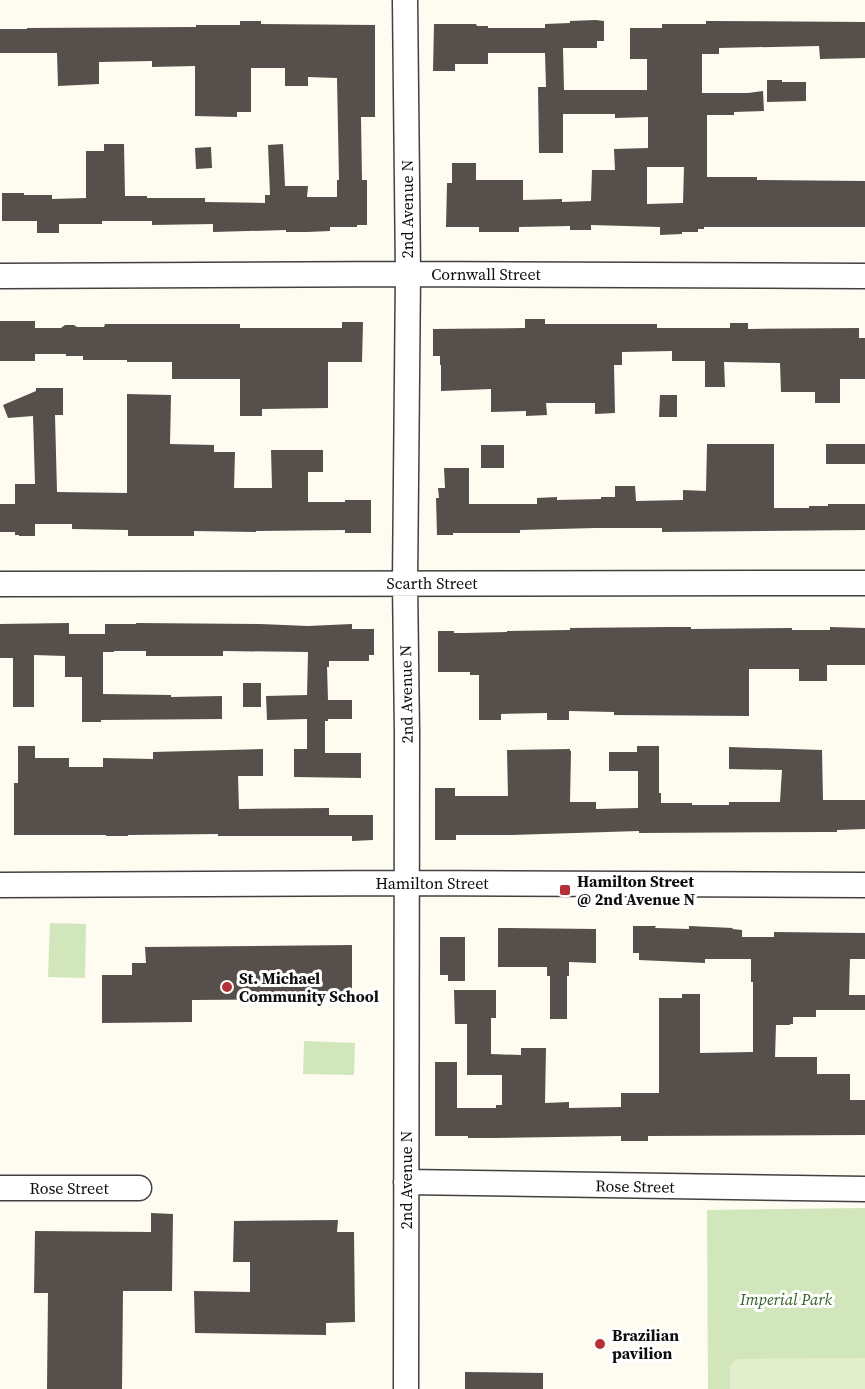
<svg xmlns="http://www.w3.org/2000/svg" width="865" height="1389" font-family="'Source Serif 4',serif">
<rect width="100%" height="100%" fill="#fefbf0"/>
<path fill="#d2e6bc" d="M50 923 86 924 85 978 48 977Z
M304 1041 355 1043 354 1075 303 1074Z
M865 1208V1389H708L707 1210Z"/>
<path fill="#e3eecd" d="M865 1358V1389H730V1366L736 1359Z"/>
<path fill="#564f4b" fill-rule="evenodd" d="M596 20 604 21V41H597V48H563L564 90H647V59H630V28H662V24H706V21L865 22V58L820 59 819 46 719 48V54H702V93H748L763 91 764 111 734 112V115H707V177H757V180L865 181V227H704V229H698V232H682V234L660 235V227L591 225V230H570V226L519 227V232H479V227H446L447 183H452V163H476V180H523V200L562 199V202L591 201 592 170H615L614 149 648 148V117L615 118V114H563V153H539L538 87H546L545 53H488V64H455V71H433L434 24H476L477 26H488V28H545V24L570 23V21ZM647 167H684L683 203 647 204Z
M240 21H261V24L375 25V117H361L362 180H367V225H357V227H330V231L307 232H286V230L213 232V224L152 225V221H102V224H59V233H37V221H2V193H24V195H52V199L86 198V151H104V144H124L125 196H147V198H205V202L265 203V195H270L268 145 283 144 285 186H308L307 197H337V180H339L337 78 308 77V86H285V68H251V112H237V117L195 116V66L152 67V61L99 62V84L58 86 57 53H0V29H27V28L196 27V25H240Z
M767 80H782V82H806V101L767 102Z
M211 147 212 168 196 169 195 148Z
M525 319H545V324H657V328H730V323H748V329L859 328V338H865V379H840V403H815V392H781L780 363 724 362 725 387H705V361H672V351L622 352V365H614L615 413 595 414V403H546L547 415 526 416V411L491 412V389L441 391V365H440V356H433V329L525 328Z
M0 321H35V328H61L65 325H74L77 327H104L105 324H240V328H342V322H363L362 362H328V408L262 409V416H240V379H172V362H127V360H83V356H66V354H35V361H0Z
M36 388H63V415H55L57 492 127 493V394L171 395 170 444 214 445V452H235L234 488H272L271 450H323V472H308V502H345V500H371V533H345V530L256 531V532L194 531V536H128V530L72 529V524H35V536H19V535H15V532H0V504H15V484H35L33 416 8 418 3 405 36 391Z
M660 395H677V417H659Z
M707 444H774V508H809V506H828V504H865V530L662 532V528H595L520 530V533H453V535H437L436 498H439L438 488H445L444 468H469V504H537V498L557 497V500L601 499V497H615V486H635L636 501 683 500V490L706 491Z
M826 444H865V464H826Z
M481 445H504V468H481Z
M69 623V634H105V624H136V623L260 624 308 626 352 624V629H374V655H369V661H329V667H327L328 700H352V719H328V721H325V753H361V778L294 777V749H307V719L267 720 266 696 307 695 308 652 223 651V656H146V651H114V652H103V694L171 695V697L222 696V719L101 720V722H82V677H65V656L34 655V707H13V658H0V624Z
M669 627H691V629L792 628V630H830V627L865 628V665H827V681H799V669H749V716L614 715V712L569 711V720H547V713L501 714V720H479V675H470V672H438V631H454V633H465L507 632V631L570 630V628Z
M243 683H261V707H243Z
M18 746H35V758H69V767H103V758L153 759V752L263 749V776H238L239 809 329 808V815H373V840L352 841V836H218V834L128 835V836H106V835H14V783H18Z
M637 746H659V793H661V803H692V805H729V802H780L782 770 729 769V747L822 750 823 800H865V829L837 830V832H824L639 833V831L511 835H456V840H435V788H455V796H508L507 750 570 749V751H571L570 802H596V809L638 808V771H609V752H637Z
M633 926H656L655 928 689 929V926L733 928 732 929 742 930V937H774V932L865 933V959H850L849 995H865V1010H816V1017H793V1024H790V1025H776L775 1057H817V1074H850V1100H865V1135L648 1136V1141H621V1136L493 1138H468V1136H435V1062H457V1108H496V1105H502V1075H467V1024H455L454 990H496V1018H491V1054L521 1055V1048H546L545 1103 569 1102V1108L621 1107V1093H659V998H682V994H700V1053L753 1052V982H751V959H705V963L639 960V953H633Z
M498 928 596 929V963L569 962V976H567V1019H550V976H547V967H498Z
M440 937H465V981H448V975H440Z
M352 945V999L192 1000V1022L102 1023V975H132V963H146L145 947Z
M151 1213 173 1214 172 1291H123L122 1389H47L48 1293H34L35 1231 151 1232Z
M338 1220 337 1232H354L355 1322 326 1323V1335L195 1333 194 1291 250 1292V1262H233L234 1221Z
M465 1372 543 1373V1389H465Z"/>
<g fill="none" stroke-linecap="round" stroke-linejoin="round">
<defs>
<path id="minor" d="M405 0 408 274 405 583 407 733 406 1389
M0 276 408 274 865 276
M0 584 865 583
M0 885 406 883 865 885
M406 1182 865 1189
M0 1188H139"/>
</defs>
<use href="#minor" stroke="#414141" stroke-width="27"/>
<use href="#minor" stroke="#fff" stroke-width="24"/>
</g>
<g fill="#b53036" stroke="#fff" stroke-width="2">
<rect x="559" y="884" width="12" height="12" rx="3"/>
<circle cx="227" cy="987" r="6"/>
<circle cx="600" cy="1344" r="6"/>
</g>
<g text-anchor="middle" stroke-width="6" stroke-linejoin="round" paint-order="stroke">
<g font-size="16" fill="#0e0e0e" stroke="#fff">
<text transform="translate(407 209) rotate(-90)" y="6">2nd Avenue N</text>
<text x="486" y="280">Cornwall Street</text>
<text x="432" y="589">Scarth Street</text>
<text transform="translate(406 694) rotate(-91)" y="6">2nd Avenue N</text>
<text x="432" y="889">Hamilton Street</text>
<text transform="translate(406 1180) rotate(-90)" y="6">2nd Avenue N</text>
<text transform="translate(635 1186) rotate(1)" y="6">Rose Street</text>
<text x="69" y="1194">Rose Street</text>
</g>
<g font-size="16" font-weight="bold" fill="#0e0e0e" stroke="#fff" text-anchor="start">
<text x="577" y="887">Hamilton Street<tspan x="577" dy="18">@ 2nd Avenue N</tspan></text>
<text x="239" y="984">St. Michael<tspan x="239" dy="18">Community School</tspan></text>
<text x="612" y="1341">Brazilian<tspan x="612" dy="18">pavilion</tspan></text>
</g>
<g font-size="16" font-style="italic" fill="#306223" stroke="#fff">
<text x="786" y="1305">Imperial Park</text>
</g>
</g>
</svg>
